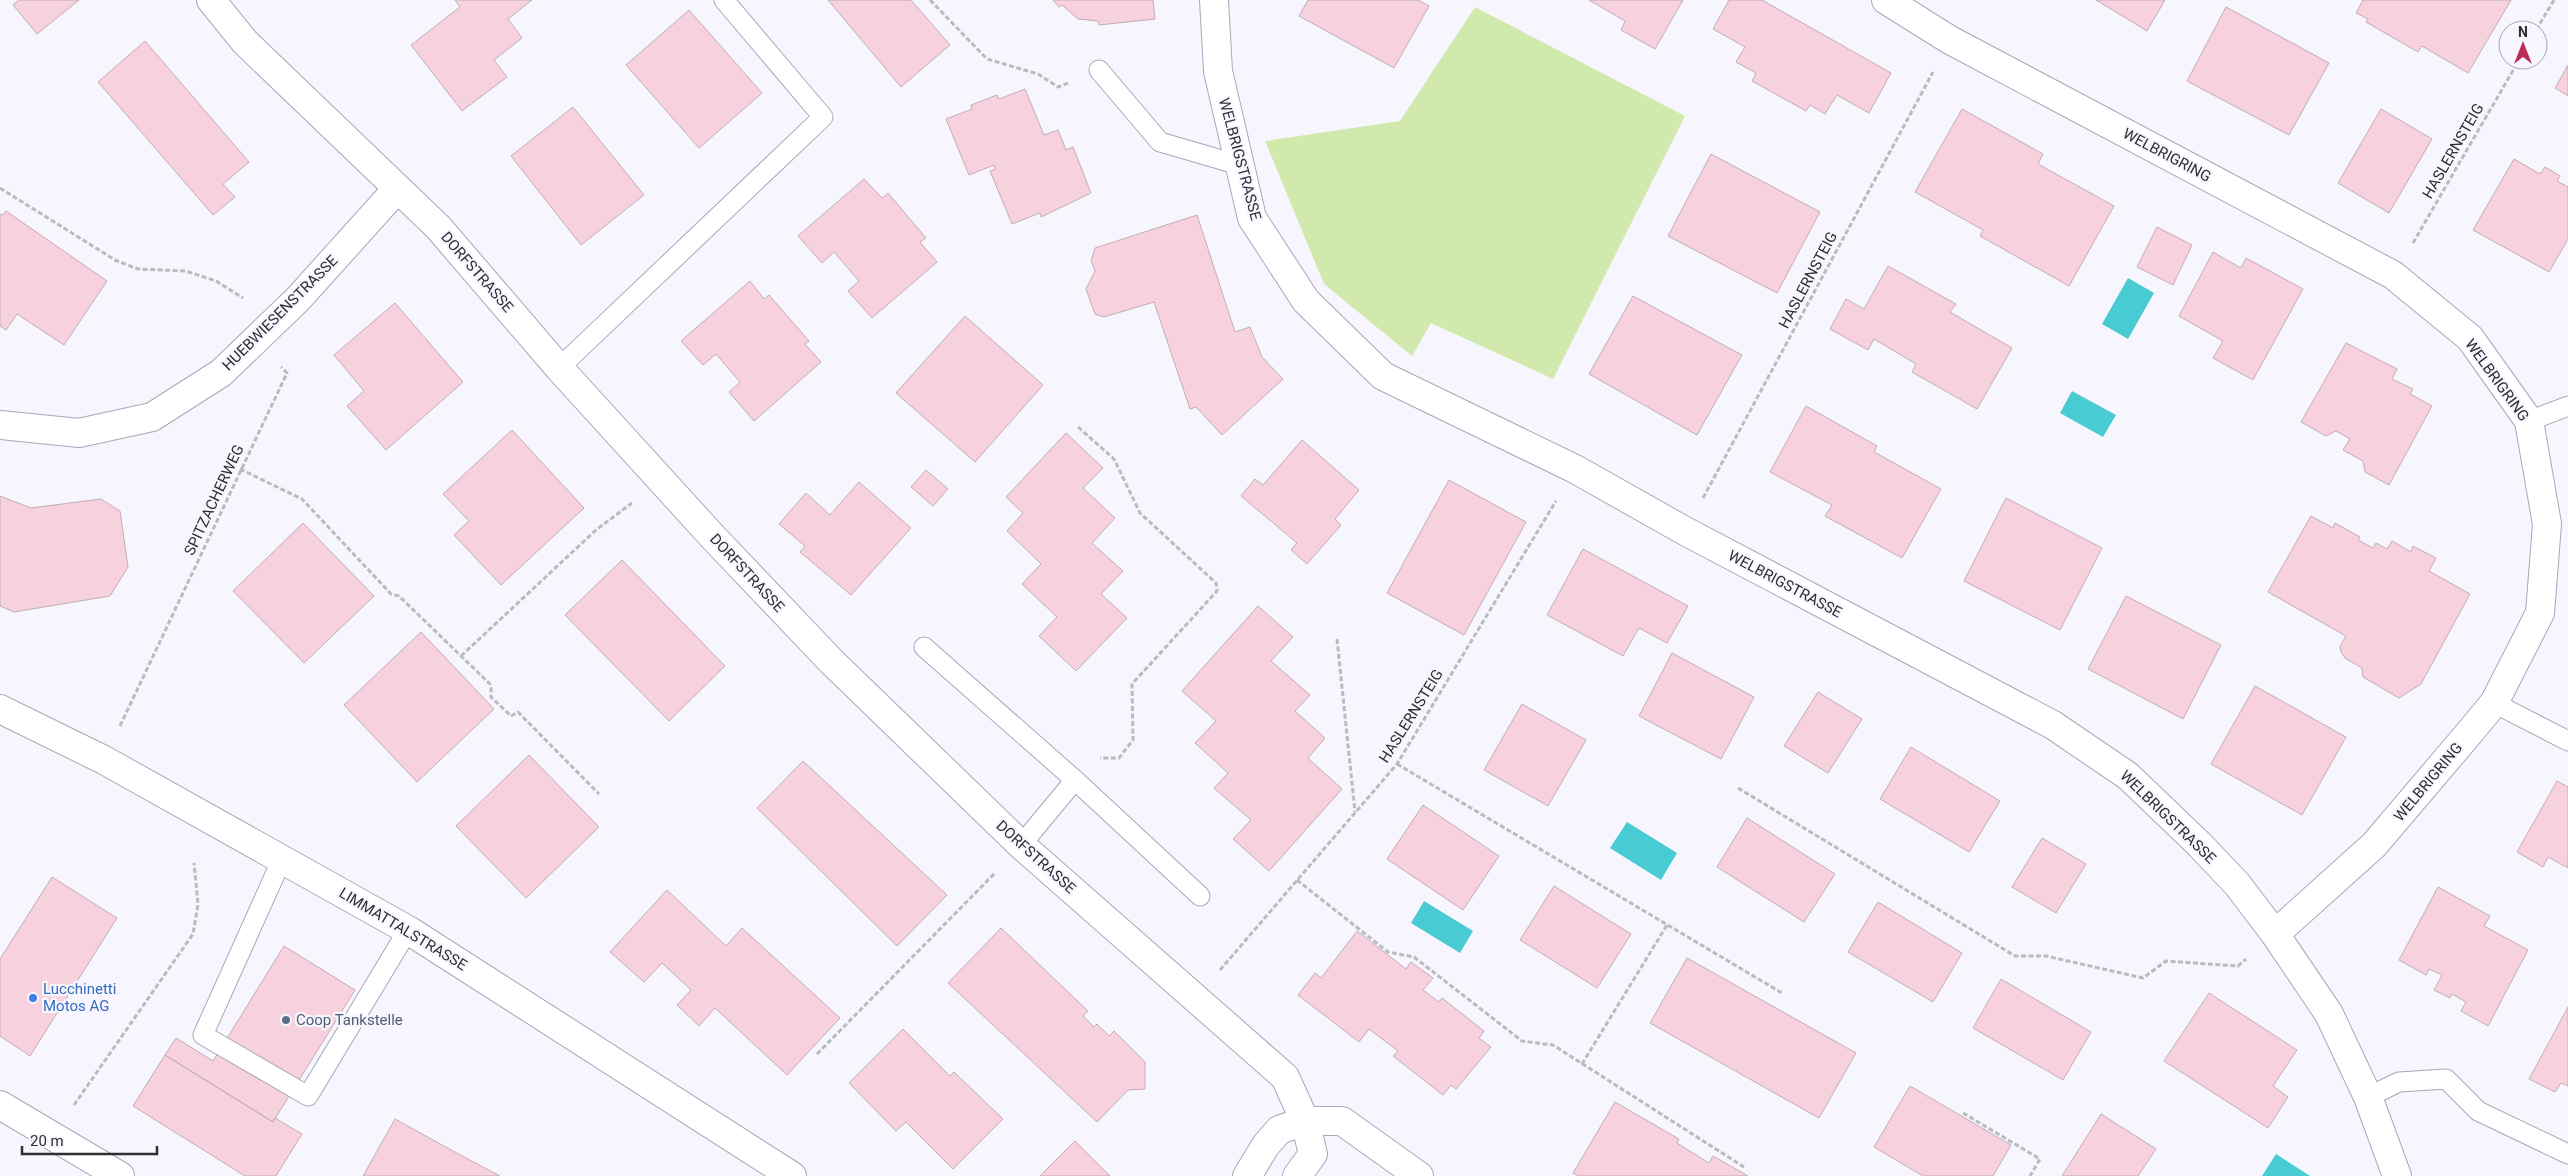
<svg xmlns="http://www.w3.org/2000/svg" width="2568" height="1176" font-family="Roboto,sans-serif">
<rect width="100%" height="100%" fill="#f7f6fe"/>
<path fill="#d1e9ac" d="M1475 7 1685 116 1553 379 1431 323 1412 356 1324 284 1265 141 1400 121Z"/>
<path fill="#48cbd2" d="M2128 278 2154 293 2128 339 2102 324Z
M2072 391 2116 415 2103 437 2060 413Z
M1627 822 1677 853 1661 880 1610 848Z
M1424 901 1473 931 1460 953 1411 923Z
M2276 1154 2310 1176H2262Z"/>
<path fill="#f7d1dd" stroke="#c2adb3" d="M19 0H79L37 34 13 5Z
M455 0H532L508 19 522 38 494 60 507 77 462 111 411 45 460 7Z
M828 0H911L950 45 901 87Z
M1053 0H1153L1155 19 1099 25 1098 21 1078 19 1062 5 1059 7Z
M1308 0H1418L1429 6 1394 68 1299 16Z
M1589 0H1683L1655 49 1621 30 1625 21Z
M1729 0H1762L1891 73 1869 113 1837 95 1825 114 1810 105 1806 111 1752 81 1756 73 1736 62 1745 47 1713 29Z
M2096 0H2165L2147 31Z
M2363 0H2511L2468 73 2422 46 2418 52 2366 22 2368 19 2356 13Z
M2226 7 2329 63 2289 135 2187 81Z
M689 10 762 93 699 148 626 65Z
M145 41 249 162 223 184 235 197 213 215 98 82Z
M2568 65V96L2555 88Z
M1025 89 1044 135 1058 130 1066 150 1073 147 1091 193 1041 217 1040 213 1012 224 990 171 995 169 994 165 969 175 946 119 972 109 971 105 997 95 999 99Z
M573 107 644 195 581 245 511 156Z
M1962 109 2043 154 2038 164 2114 206 2069 286 1980 236 1983 230 1915 192Z
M2381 109 2432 139 2389 213 2338 183Z
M1711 154 1820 212 1777 293 1668 236Z
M2514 159 2540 174 2545 167 2560 176 2557 181 2568 187V239L2549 272 2473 230Z
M864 179 882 198 888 193 926 238 920 242 937 262 872 318 848 291 859 281 834 252 822 263 798 236Z
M6 211 107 281 64 345 17 314 6 330 0 326V214L3 215Z
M1197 215 1235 332 1250 327 1262 357 1283 379 1222 435 1196 407 1190 409 1154 302 1104 317 1095 314 1086 289 1095 271 1091 261 1095 248Z
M2157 227 2192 245 2173 285 2137 267Z
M2213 252 2241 268 2246 258 2303 289 2253 380 2213 358 2223 341 2179 316Z
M1888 266 1956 304 1950 312 2012 348 1977 409 1912 372 1916 364 1874 339 1868 350 1830 329 1846 299 1864 309Z
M750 281 764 299 769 295 809 341 805 344 821 362 754 421 729 392 740 382 716 354 703 365 681 341Z
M1633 296 1742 355 1697 435 1589 374Z
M395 303 463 382 386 450 347 406 364 391 334 355Z
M965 316 1043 385 975 462 896 393Z
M2346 343 2397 369 2392 379 2413 389 2410 394 2432 406 2389 485 2365 472 2363 461 2343 450 2350 439 2336 431 2326 436 2301 422Z
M1806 406 1877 446 1874 452 1941 489 1902 558 1825 516 1832 505 1770 472Z
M512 430 584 508 501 585 454 535 469 521 443 494Z
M1066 433 1103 468 1083 488 1115 518 1092 543 1123 571 1101 594 1127 618 1076 671 1039 636 1057 617 1022 584 1041 564 1007 531 1023 513 1006 497Z
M1302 440 1359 490 1335 519 1341 525 1307 564 1291 550 1297 543 1241 496 1255 479 1263 485Z
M926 470 948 489 933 506 911 487Z
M1449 480 1526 522 1464 635 1387 593Z
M859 482 911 528 851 595 800 552 805 546 779 524 806 493 830 515Z
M0 496 31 508 101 499 120 511 128 567 110 596 14 612 0 606Z
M2006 498 2102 548 2060 630 1964 581Z
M2311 516 2333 528 2335 523 2360 537 2358 540 2373 548 2376 543 2387 549 2392 541 2411 552 2413 546 2436 558 2429 571 2470 594 2421 684 2399 698 2363 677 2362 668 2345 658 2341 652 2340 646 2346 636 2268 592Z
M303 523 374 596 304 663 233 591Z
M1583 549 1688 606 1667 643 1639 628 1623 656 1547 615Z
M622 560 725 666 669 721 565 615Z
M2126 596 2221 645 2183 719 2088 669Z
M1258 606 1293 637 1271 661 1310 695 1295 711 1325 738 1308 758 1342 789 1269 871 1233 839 1251 820 1214 788 1228 773 1195 743 1216 721 1182 691Z
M421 632 494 709 417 782 344 705Z
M1672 653 1754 697 1721 759 1639 716Z
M2255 686 2346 737 2302 815 2211 764Z
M1818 692 1862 719 1828 773 1784 746Z
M1522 704 1586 740 1548 806 1484 770Z
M1911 747 2000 801 1969 852 1880 799Z
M529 755 599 827 526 898 456 826Z
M803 761 947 895 897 946 757 808Z
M2557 781 2568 787V868L2548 857 2543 867 2517 852Z
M1423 805 1499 856 1463 910 1387 859Z
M1747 818 1835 874 1804 922 1717 867Z
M2042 838 2086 864 2056 913 2012 887Z
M52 877 117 918 30 1056 0 1036V959Z
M1554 886 1631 934 1597 988 1520 940Z
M2438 887 2490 916 2484 926 2528 950 2488 1026 2461 1011 2466 1002 2452 994 2450 998 2434 990 2442 975 2429 969 2426 975 2399 960Z
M667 890 726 946 742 928 840 1018 787 1075 715 1008 699 1026 677 1005 691 990 662 963 644 982 610 952Z
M1878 902 1962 953 1933 1002 1848 952Z
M1001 928 1088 1011 1083 1016 1094 1027 1097 1024 1109 1036 1114 1031 1145 1062V1089L1128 1090 1097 1122 948 983Z
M1357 931 1406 969 1411 962 1433 978 1423 990 1439 1002 1442 998 1484 1031 1479 1038 1491 1047 1456 1089 1451 1085 1443 1095 1393 1056 1398 1051 1369 1029 1359 1042 1298 995 1315 973 1321 978Z
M284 946 355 990 273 1122 165 1055 176 1038 213 1061Z
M1687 958 1856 1053 1819 1118 1650 1023Z
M2001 979 2091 1032 2063 1080 1973 1028Z
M2209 993 2297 1050 2273 1086 2288 1097 2268 1128 2164 1061Z
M2568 1007V1086L2561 1083 2555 1092 2529 1079Z
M903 1029 950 1076 954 1072 1003 1119 953 1169 906 1122 896 1131 849 1083Z
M165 1055 273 1122 275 1118 302 1134 276 1176H245L133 1106Z
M1910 1086 2011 1145 1993 1176H1923L1874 1147Z
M1615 1102 1679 1139 1677 1143 1709 1163 1713 1156 1748 1176H1578L1573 1173Z
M2101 1114 2156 1149 2138 1176H2062Z
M395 1119 464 1157 500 1176H363Z
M1075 1141 1110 1176H1040Z"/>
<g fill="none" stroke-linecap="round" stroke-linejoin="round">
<defs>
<path id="lane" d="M1099 70 1160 142 1239 165
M559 368 823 117 724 0
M2529 421 2568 406
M924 647 1075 780 1021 845
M2494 703 2568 741
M1075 780 1200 896
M282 859 203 1035 308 1096 408 930
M2368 1097 2399 1082 2446 1079 2478 1111 2568 1154"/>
<path id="street" d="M211 0 245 42 438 227 559 368 712 536 831 661 1021 845 1285 1077 1305 1121 1313 1154 1297 1176
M1214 0 1218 71 1252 218 1306 301 1383 376 1575 469 1685 531 2053 725 2128 776 2199 844 2237 884 2275 934 2329 1014 2368 1097 2397 1176
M1886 0 1950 40 2393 275 2470 338 2529 421 2547 524 2540 613 2494 703 2470 732 2374 845 2275 934
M0 425 79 433 152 417 221 373 298 299 397 189
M0 1105 120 1176
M1247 1176 1266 1145 1279 1130 1305 1121H1342L1419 1176"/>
<path id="secondary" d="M0 709 104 760 408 930 792 1176"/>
</defs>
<use href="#lane" stroke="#a9a7b8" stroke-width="21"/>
<use href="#street" stroke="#a9a7b8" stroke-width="30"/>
<use href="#secondary" stroke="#a9a7b8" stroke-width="30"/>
<path stroke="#babac1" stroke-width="3" stroke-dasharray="5 2.5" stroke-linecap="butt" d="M930 0 987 59 1038 74 1058 87 1068 83
M2536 30 2554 0
M0 188 115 260 138 269 186 271 216 281 243 298
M2413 243 2519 60
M1078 427 1114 459 1140 513 1216 583 1217 591 1132 684 1133 740 1119 758H1100
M240 469 302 499 391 594 399 596 491 685V697L511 716 518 712 599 794
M1703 498 1933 72
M1337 639 1355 812
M461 656 596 530 632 503
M120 726 287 373 281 367
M1397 764 1782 993
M1738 788 2015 956H2046L2143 978 2166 961 2238 966 2246 959
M1297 880 1388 952 1414 957 1522 1041 1553 1045 1744 1167
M1220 970 1397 764 1556 501
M817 1054 995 873
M1582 1064 1667 925
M74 1105 193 934 198 904 194 863
M1963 1113 2040 1159 2030 1176"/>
<use href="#lane" stroke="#fff" stroke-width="19"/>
<use href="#street" stroke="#fff" stroke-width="28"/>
<use href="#secondary" stroke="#fff" stroke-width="28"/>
</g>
<circle fill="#3f7fe0" stroke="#f7f6fe" stroke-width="2" cx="33" cy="998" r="5"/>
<circle fill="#5c6f8a" stroke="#f7f6fe" stroke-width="2" cx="286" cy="1020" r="5"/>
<g text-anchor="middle" stroke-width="4.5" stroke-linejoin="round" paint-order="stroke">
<g font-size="15" fill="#2e2e35" stroke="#f7f6fe">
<text transform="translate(2453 151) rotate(-60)" y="5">HASLERNSTEIG</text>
<text transform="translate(2167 155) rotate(28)" y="5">WELBRIGRING</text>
<text transform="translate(1240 159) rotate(75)" y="5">WELBRIGSTRASSE</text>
<text transform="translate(477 272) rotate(49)" y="5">DORFSTRASSE</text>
<text transform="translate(1808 280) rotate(-62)" y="5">HASLERNSTEIG</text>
<text transform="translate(280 313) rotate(-45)" y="5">HUEBWIESENSTRASSE</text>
<text transform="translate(2497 380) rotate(54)" y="5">WELBRIGRING</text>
<text transform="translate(214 500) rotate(-65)" y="5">SPITZACHERWEG</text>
<text transform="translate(747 573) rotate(47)" y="5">DORFSTRASSE</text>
<text transform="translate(1785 584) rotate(28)" y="5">WELBRIGSTRASSE</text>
<text transform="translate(1411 716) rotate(-58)" y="5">HASLERNSTEIG</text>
<text transform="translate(2428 782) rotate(-50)" y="5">WELBRIGRING</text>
<text transform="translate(2168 817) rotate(44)" y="5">WELBRIGSTRASSE</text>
<text transform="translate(1036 857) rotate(42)" y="5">DORFSTRASSE</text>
<text transform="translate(403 929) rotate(31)" y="5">LIMMATTALSTRASSE</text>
</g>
<g font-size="15" fill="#366cbe" stroke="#f7f6fe" text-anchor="start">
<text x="43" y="994">Lucchinetti<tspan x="43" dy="17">Motos AG</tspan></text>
</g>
<g font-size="15" fill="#4e5e75" stroke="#f7f6fe" text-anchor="start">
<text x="296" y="1025">Coop Tankstelle</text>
</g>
</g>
<g transform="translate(2523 45)"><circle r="24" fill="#f7f6fe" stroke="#a7a6ae"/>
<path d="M0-4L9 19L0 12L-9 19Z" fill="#bb2b56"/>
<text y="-8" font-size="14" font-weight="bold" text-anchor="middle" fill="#2e2e35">N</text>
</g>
<path d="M22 1146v8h135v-8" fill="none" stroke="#2e2e35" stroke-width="2.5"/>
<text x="30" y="1146" font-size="15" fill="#2e2e35" stroke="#f7f6fe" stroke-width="4" paint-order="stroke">20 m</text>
</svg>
